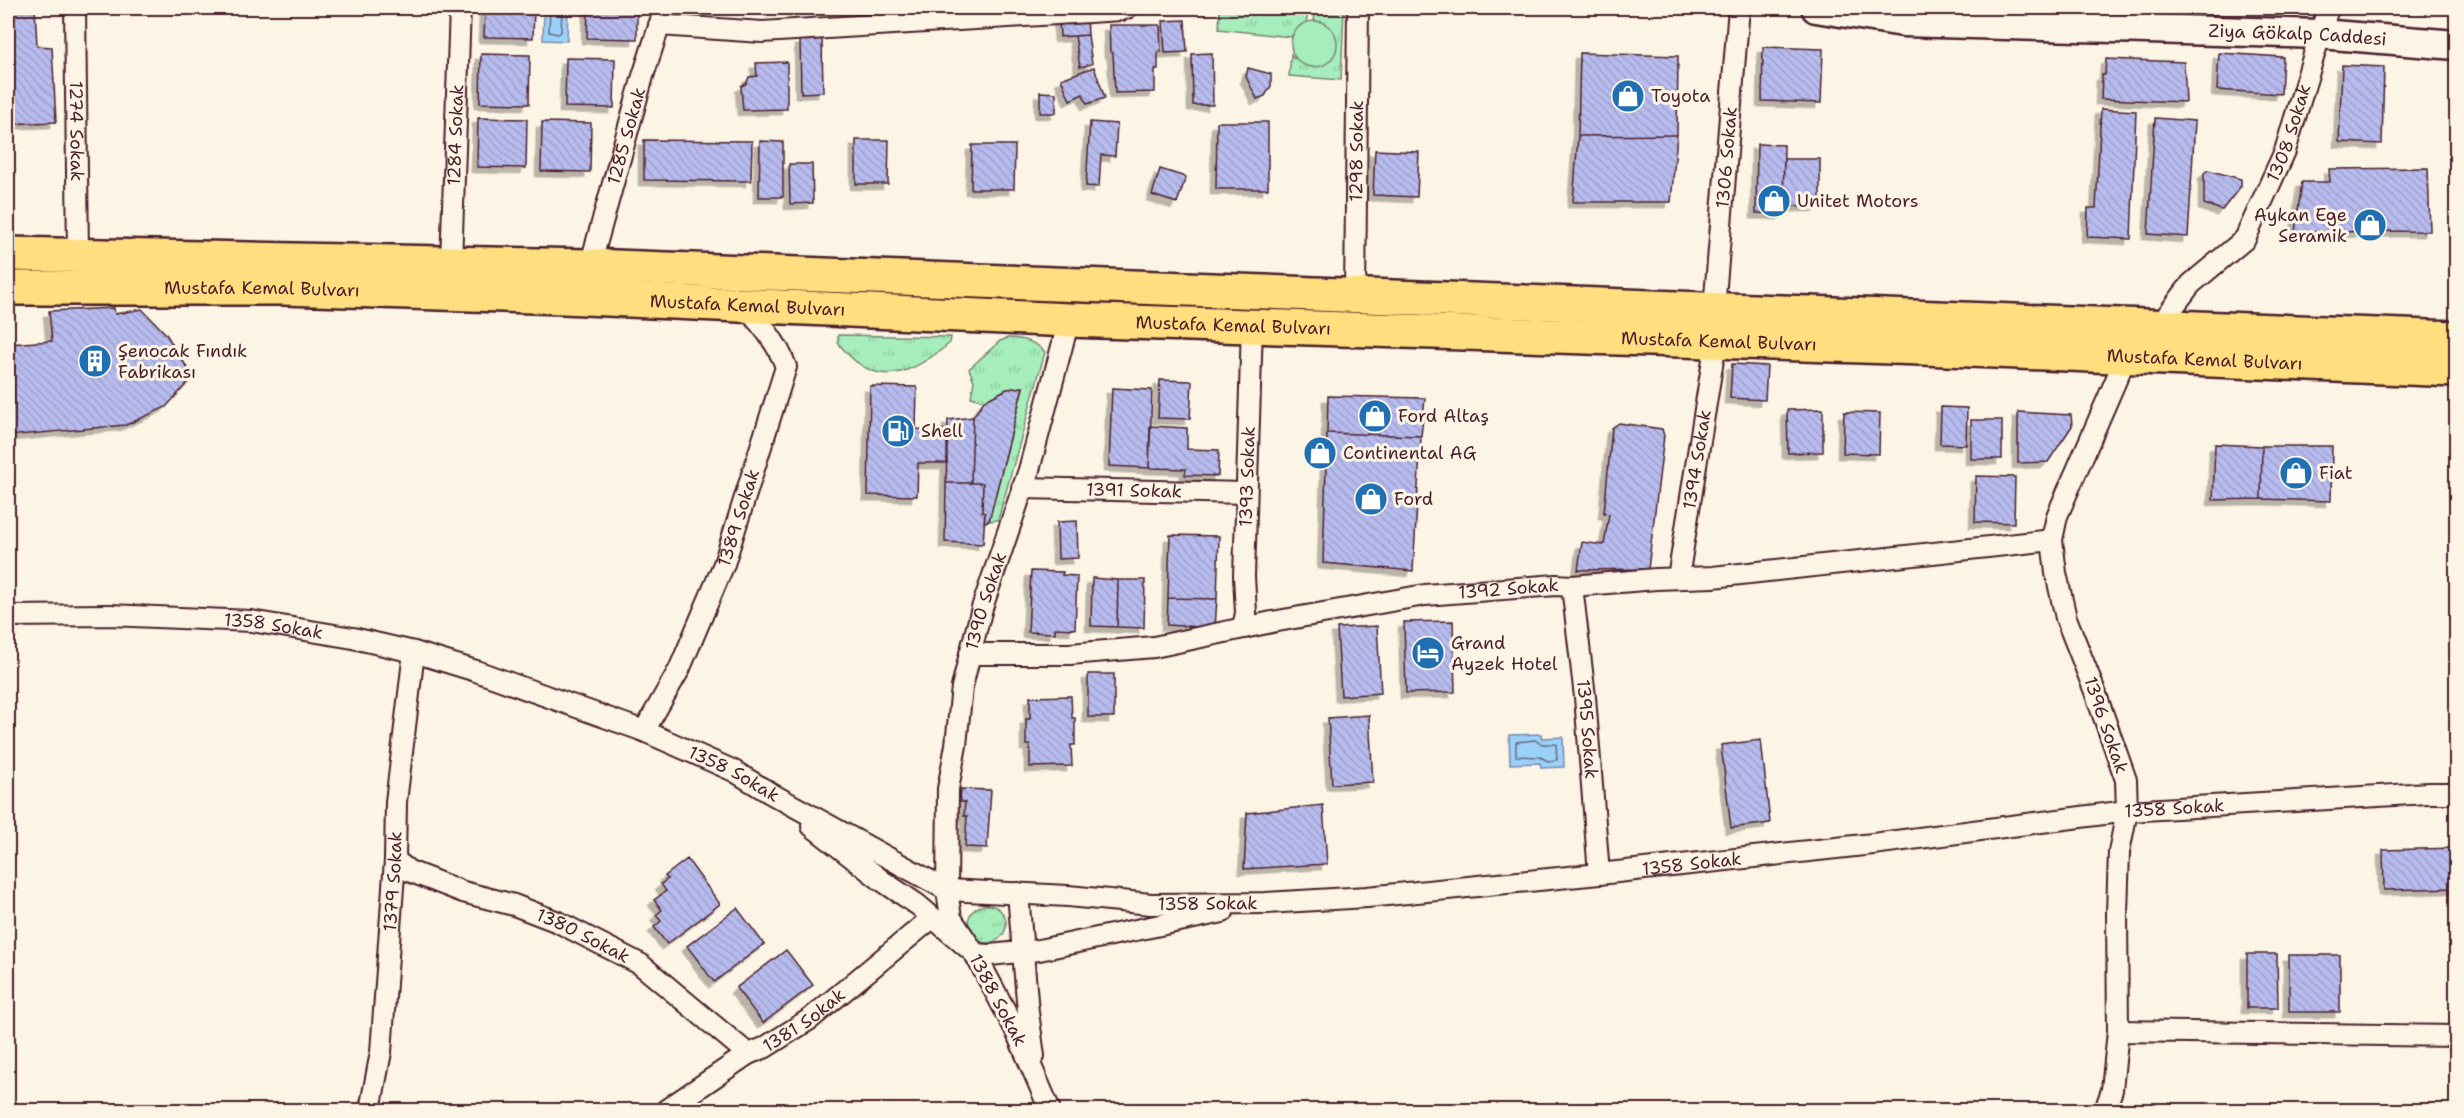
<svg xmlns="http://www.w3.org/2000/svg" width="2464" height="1118" font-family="'Shantell Sans',sans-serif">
<defs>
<pattern id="grass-tufts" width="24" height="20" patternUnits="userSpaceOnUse" patternTransform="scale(1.5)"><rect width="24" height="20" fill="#a5edba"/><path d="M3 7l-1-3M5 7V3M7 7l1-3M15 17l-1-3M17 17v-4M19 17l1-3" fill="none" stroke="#90cba0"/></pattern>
<pattern id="building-back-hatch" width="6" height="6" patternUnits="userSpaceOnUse" patternTransform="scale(1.5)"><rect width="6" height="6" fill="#b7bbed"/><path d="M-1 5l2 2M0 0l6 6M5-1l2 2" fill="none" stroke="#9fa0cb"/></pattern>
<filter id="shadow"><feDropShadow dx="-5.5" dy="5.5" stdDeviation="0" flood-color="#0004"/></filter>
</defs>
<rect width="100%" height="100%" fill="#fcf5e5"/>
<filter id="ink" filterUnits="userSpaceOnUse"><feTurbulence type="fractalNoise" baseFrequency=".0167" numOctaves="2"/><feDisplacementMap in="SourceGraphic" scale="12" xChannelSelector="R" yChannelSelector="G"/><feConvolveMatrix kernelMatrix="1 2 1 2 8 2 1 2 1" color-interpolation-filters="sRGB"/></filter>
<g filter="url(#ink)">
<path fill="url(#grass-tufts)" stroke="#788672" stroke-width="1.5" d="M1220 8H1236L1237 12 1308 15 1306 22 1295 31 1291 37 1219 29Z
M1316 8H1344L1341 80 1289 76 1291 54 1294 59 1321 22 1314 21Z
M838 335 951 337 950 343C924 364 890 388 858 363 850 358 844 350 838 343Z
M1008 338C1022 338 1035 341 1045 352L998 520 989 521 1023 388 1007 389 984 401 971 397 974 381 969 369 1000 341Z
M968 924a19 19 0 1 1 38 0a19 19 0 1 1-38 0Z"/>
<path fill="#a5edba" stroke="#788672" stroke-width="1.5" d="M1291 44a23 23 0 1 1 46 0a23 23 0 1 1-46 0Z"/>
<path fill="#9ad1f9" stroke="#7a8aa7" stroke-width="1.5" d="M544 8H568L567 41 543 40Z
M1541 734 1542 738 1563 737 1564 767 1541 768 1540 763 1510 764 1509 735Z"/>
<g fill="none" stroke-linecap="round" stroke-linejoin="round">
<path stroke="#6a667d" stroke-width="1.5" d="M550 8 549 32 558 34 561 32 562 8
M1535 740 1541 744H1556L1557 760 1548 761 1540 757 1516 756V742Z"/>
</g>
<path fill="url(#building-back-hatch)" stroke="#4a1f2b" stroke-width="1.5" filter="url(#shadow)" d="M8 8H35L37 46 52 47 56 122 8 124Z
M485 8H534L533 38 484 37Z
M588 8H637V39L587 38Z
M1087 17 1088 35 1060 37 1059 19Z
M1185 20 1187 52 1165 53 1163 21Z
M1109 25H1160L1161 52H1158V69H1155V92L1115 93 1113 53 1110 52Z
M1088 35 1092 64 1080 67 1075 36Z
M822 39 823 92 801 93 800 40Z
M1763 47 1823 49 1821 103 1762 101Z
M1212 53 1213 105H1193L1192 54Z
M1580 53 1678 56 1677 135 1578 136Z
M2219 53 2283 57 2281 94 2217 90Z
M481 54 530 55 529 104 480 103Z
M566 58 615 59 614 108 565 107Z
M2106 59 2184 62 2186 102 2101 99 2102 75H2105Z
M787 62V109L743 110 741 86 746 84 749 77 757 76 756 63Z
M2342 65 2384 67 2382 144 2339 142Z
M1094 67 1105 98 1087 104 1083 94 1070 100 1061 79Z
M1248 68 1271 74V86L1265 96 1257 99 1246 77Z
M1040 92 1056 93V113H1040Z
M2101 109 2136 111 2131 239 2087 237 2088 208H2096Z
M478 118 527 119 526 168 477 167Z
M2155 118 2195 121 2188 237 2148 234Z
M542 122 591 123 590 172 541 171Z
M1090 122 1117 124 1115 156 1101 155 1099 187 1086 186Z
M1217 122H1268V189H1216Z
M1677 135 1671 202H1573L1578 136Z
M644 140 752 141 751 181 644 180Z
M856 140H889L888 184H856Z
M760 141 783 142V197H759Z
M1757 144 1784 145 1783 214 1756 213Z
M972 145H1015L1014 189H971Z
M1375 150 1419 152 1417 197 1373 195Z
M1784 159H1820V206H1783Z
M789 164H812L813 203 790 204Z
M2428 168 2430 231 2295 232 2302 182H2330L2329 169Z
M1160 169 1186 177 1177 203 1152 195Z
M2208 170 2241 179V186L2222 210 2204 204V173Z
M114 308 115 314 142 309 166 334 193 377 166 407 126 425 8 436V344L52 341 49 311Z
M1732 364 1767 366 1765 400 1730 398Z
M1160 380 1192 381 1190 419 1158 418Z
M870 386 917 387 916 429 947 430V463H918L917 496 868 495Z
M1023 387 989 521 984 522 985 513 982 512 983 483H971L973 417 984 401 1007 389Z
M1112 388 1152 390 1149 468 1109 466Z
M1328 396 1425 398 1421 436 1327 433Z
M1941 407 1967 408 1966 445 1940 444Z
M1823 409V452L1788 453 1787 410Z
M1844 412 1880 413 1879 454 1843 453Z
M2018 412 2071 415 2072 426 2048 462 2018 463Z
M973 417 971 483H946L948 420Z
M1971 420H2002V459H1971Z
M1619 423 1662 429 1664 436 1648 569 1578 570 1582 542 1604 545 1609 514 1604 513 1612 428Z
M1150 426 1187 428V449L1219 450 1218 476 1185 475 1186 469 1149 468Z
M1327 433 1421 436 1413 571 1323 563Z
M2215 444 2262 446 2261 499 2213 500Z
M2262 446H2332L2331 501 2261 499Z
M1976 476 2015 477 2014 523 1975 522Z
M946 483H983L982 512 985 513 983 544 945 542Z
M1077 521 1078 558 1058 559 1057 522Z
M1170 535 1219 536 1217 599 1168 598Z
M1031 571 1063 572 1062 575 1077 576 1075 629 1055 628V633L1028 632Z
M1092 578 1118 580 1117 627 1091 626Z
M1118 580H1145L1144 628 1117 627Z
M1168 598 1217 599 1215 628 1167 625Z
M1453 621 1455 692 1406 693 1404 622Z
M1377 626 1381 693 1341 696 1337 628Z
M1088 674H1114V717H1088Z
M1071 696 1072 718H1075V745H1071L1072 766 1030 767V745H1026V719H1030V697Z
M1369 715 1373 782 1332 784 1328 718Z
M1761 740 1770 823 1731 828 1721 745Z
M961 789 991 790 987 848 965 847 967 816H964L965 802H960Z
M1323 805 1327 864 1244 869 1247 813Z
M2456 848V888L2384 890 2383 850Z
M687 859 720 904 667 944 654 927 661 921 656 915 662 910 654 900 666 891 661 884 668 879 665 876Z
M737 908 764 944 714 982 687 946Z
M786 950 813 985 763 1023 736 988Z
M2247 954H2277L2278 1008H2247Z
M2289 955H2340V1012H2289Z"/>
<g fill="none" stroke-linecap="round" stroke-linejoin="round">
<defs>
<g id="street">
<path id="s1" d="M75 8 78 254"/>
<path d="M659 25 762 32 1121 10 1127 8"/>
<path id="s2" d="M451 263 460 8"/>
<path id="s3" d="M590 266 643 76 665 8"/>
<path id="s4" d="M1355 295 1358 8"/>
<path id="s5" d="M1714 309 1739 8"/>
<path id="s6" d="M2159 326 2191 284 2245 239 2285 151 2328 8"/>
<path id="s7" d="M1022 488 1246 493"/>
<path id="s8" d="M1678 578 1716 341"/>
<path id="s9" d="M1572 586 1585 697 1599 874"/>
<path id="s10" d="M8 616 109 615 251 621 353 638 414 652 476 671 644 731 734 771 770 793 947 890 1068 896 1151 904 1266 903 1367 897 1599 874 1873 844 2127 811 2428 793H2456"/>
<path id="s11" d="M1243 628 1246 613 1244 576 1252 326"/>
<path id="s12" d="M970 654H1070L1154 647 1272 622 1425 595 1556 585 1572 586 1656 579 1713 577 2052 540"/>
<path id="s13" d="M644 731 679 670 724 564 786 367C778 343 761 324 744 305"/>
<path d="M812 826 881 880 918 905 975 954 990 955 1039 950 1223 912"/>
<path id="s14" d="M395 860 409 871 463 892 514 905 558 922 640 964 748 1054"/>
<path d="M1018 893 1028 1012 1034 1056"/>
<path d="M2118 1031 2456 1036"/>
<path id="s15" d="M370 1110 381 1052 395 860 396 802 414 652"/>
<path id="s16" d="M666 1110 748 1054 764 1048 810 1019 932 918"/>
<path id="s17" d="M1050 1110 1015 1029 975 954 951 918 947 890 948 789 956 745 962 687 970 654 982 608 1029 470 1069 320"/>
<path d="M2105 1110 2112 1090 2118 1031 2117 913 2119 852 2127 811 2126 780 2094 689 2066 618 2056 573 2052 540 2057 516 2126 357"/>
</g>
<g id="secondary">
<path id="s18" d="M1816 8 1903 22 2320 34 2456 45"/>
</g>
<g id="highway">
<path d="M8 254 590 266 2456 338"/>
<path id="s19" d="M8 288H283L563 297 1069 320 1922 348 2456 370"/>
</g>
</defs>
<use href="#street" stroke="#4a1f2b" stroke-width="24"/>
<use href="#secondary" stroke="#4a1f2b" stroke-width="33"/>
<use href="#highway" stroke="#4a1f2b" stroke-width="38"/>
<use href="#street" stroke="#fcf5e5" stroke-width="20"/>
<use href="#secondary" stroke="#fcf5e5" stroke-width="28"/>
<use href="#highway" stroke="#fedf80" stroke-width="33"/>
</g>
</g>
<defs>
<symbol id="shop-disc" viewBox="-11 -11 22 22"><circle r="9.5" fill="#1f6fb2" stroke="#fcf5e5"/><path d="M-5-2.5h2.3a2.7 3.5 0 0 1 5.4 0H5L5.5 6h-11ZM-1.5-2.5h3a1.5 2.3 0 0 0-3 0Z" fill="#fff"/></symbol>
<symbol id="building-disc" viewBox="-11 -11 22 22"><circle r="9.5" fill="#1f6fb2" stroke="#fcf5e5"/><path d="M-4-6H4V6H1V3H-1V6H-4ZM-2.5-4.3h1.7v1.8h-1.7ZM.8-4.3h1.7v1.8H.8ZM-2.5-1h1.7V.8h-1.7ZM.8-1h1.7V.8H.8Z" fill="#fff"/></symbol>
<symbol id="fuel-disc" viewBox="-11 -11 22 22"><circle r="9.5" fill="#1f6fb2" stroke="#fcf5e5"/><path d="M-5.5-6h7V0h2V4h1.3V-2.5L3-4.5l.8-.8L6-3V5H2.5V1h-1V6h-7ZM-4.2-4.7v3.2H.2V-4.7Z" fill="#fff"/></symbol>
<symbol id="hotel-disc" viewBox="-11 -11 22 22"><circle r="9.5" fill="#1f6fb2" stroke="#fcf5e5"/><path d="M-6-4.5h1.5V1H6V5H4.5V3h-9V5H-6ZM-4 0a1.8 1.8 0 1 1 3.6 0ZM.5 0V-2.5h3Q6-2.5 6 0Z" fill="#fff"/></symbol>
</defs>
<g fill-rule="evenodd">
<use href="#shop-disc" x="1609" y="77" width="38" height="38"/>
<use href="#shop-disc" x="1755" y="182" width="38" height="38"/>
<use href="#shop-disc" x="2351" y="206" width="38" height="38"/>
<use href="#building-disc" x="76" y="342" width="38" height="38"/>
<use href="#shop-disc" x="1356" y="397" width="38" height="38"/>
<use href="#fuel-disc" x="879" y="412" width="38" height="38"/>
<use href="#shop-disc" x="1301" y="434" width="38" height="38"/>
<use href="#shop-disc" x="2277" y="454" width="38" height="38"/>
<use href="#shop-disc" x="1352" y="480" width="38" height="38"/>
<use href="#hotel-disc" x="1409" y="634" width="38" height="38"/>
</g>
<g text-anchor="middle" stroke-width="6" stroke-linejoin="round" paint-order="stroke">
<g font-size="18" fill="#4a1f2b" stroke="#fcf5e5">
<text dy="6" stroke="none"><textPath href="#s18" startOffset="483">Ziya Gökalp Caddesi</textPath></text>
<text dy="6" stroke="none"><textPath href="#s1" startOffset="123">1274 Sokak</textPath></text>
<text dy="6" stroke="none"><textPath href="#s6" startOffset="238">1308 Sokak</textPath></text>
<text dy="6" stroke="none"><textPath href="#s2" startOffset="128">1284 Sokak</textPath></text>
<text dy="6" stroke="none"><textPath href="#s3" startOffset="135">1285 Sokak</textPath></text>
<text dy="6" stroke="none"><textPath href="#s4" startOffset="144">1298 Sokak</textPath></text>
<text dy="6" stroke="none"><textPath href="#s5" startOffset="152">1306 Sokak</textPath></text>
<text dy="6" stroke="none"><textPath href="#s19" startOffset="254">Mustafa Kemal Bulvarı</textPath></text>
<text dy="6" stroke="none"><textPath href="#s19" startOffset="740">Mustafa Kemal Bulvarı</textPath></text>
<text dy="6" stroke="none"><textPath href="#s19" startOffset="1226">Mustafa Kemal Bulvarı</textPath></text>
<text dy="6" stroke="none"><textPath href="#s19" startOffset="1712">Mustafa Kemal Bulvarı</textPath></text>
<text dy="6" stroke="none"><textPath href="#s19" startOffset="2198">Mustafa Kemal Bulvarı</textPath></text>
<text dy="6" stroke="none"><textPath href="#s8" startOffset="120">1394 Sokak</textPath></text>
<text dy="6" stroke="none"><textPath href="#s11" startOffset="152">1393 Sokak</textPath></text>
<text dy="6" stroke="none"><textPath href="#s7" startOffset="112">1391 Sokak</textPath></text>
<text dy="6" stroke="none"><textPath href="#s13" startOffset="234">1389 Sokak</textPath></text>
<text dy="6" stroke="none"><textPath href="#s12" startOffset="544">1392 Sokak</textPath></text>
<text dy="6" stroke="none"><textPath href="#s17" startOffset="538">1390 Sokak</textPath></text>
<text dy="6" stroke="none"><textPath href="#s10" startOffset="266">1358 Sokak</textPath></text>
<text transform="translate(2106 725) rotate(71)" y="6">1396 Sokak</text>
<text dy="6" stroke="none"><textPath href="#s9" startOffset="144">1395 Sokak</textPath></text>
<text dy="6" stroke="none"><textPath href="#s10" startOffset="752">1358 Sokak</textPath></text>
<text dy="6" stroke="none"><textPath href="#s10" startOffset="2228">1358 Sokak</textPath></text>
<text dy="6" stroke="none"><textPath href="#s10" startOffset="1742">1358 Sokak</textPath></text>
<text dy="6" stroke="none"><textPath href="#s15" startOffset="230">1379 Sokak</textPath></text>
<text dy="6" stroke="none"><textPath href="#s10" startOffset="1256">1358 Sokak</textPath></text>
<text dy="6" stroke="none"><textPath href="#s14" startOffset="204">1380 Sokak</textPath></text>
<text transform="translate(998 1000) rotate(62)" y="6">1388 Sokak</text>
<text dy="6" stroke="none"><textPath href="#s16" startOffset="165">1381 Sokak</textPath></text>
</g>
<g font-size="18" fill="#4a1f2b" stroke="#fcf5e5" text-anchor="start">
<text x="1651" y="102">Toyota</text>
<text x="1797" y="207">Unitet Motors</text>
<text x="2347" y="221" text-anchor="end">Aykan Ege<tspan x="2347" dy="21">Seramik</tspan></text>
<text x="118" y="357">Şenocak Fındık<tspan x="118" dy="21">Fabrikası</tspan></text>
<text x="1398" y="422">Ford Altaş</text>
<text x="921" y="437">Shell</text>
<text x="1343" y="459">Continental AG</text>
<text x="2319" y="479">Fiat</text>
<text x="1394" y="505">Ford</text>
<text x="1451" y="649">Grand<tspan x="1451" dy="21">Ayzek Hotel</tspan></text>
</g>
</g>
<rect width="2464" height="1118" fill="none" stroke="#fcf5e5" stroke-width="30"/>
<rect x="15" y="15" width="2434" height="1088" fill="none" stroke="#4a1f2b" stroke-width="2" filter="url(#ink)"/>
</svg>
